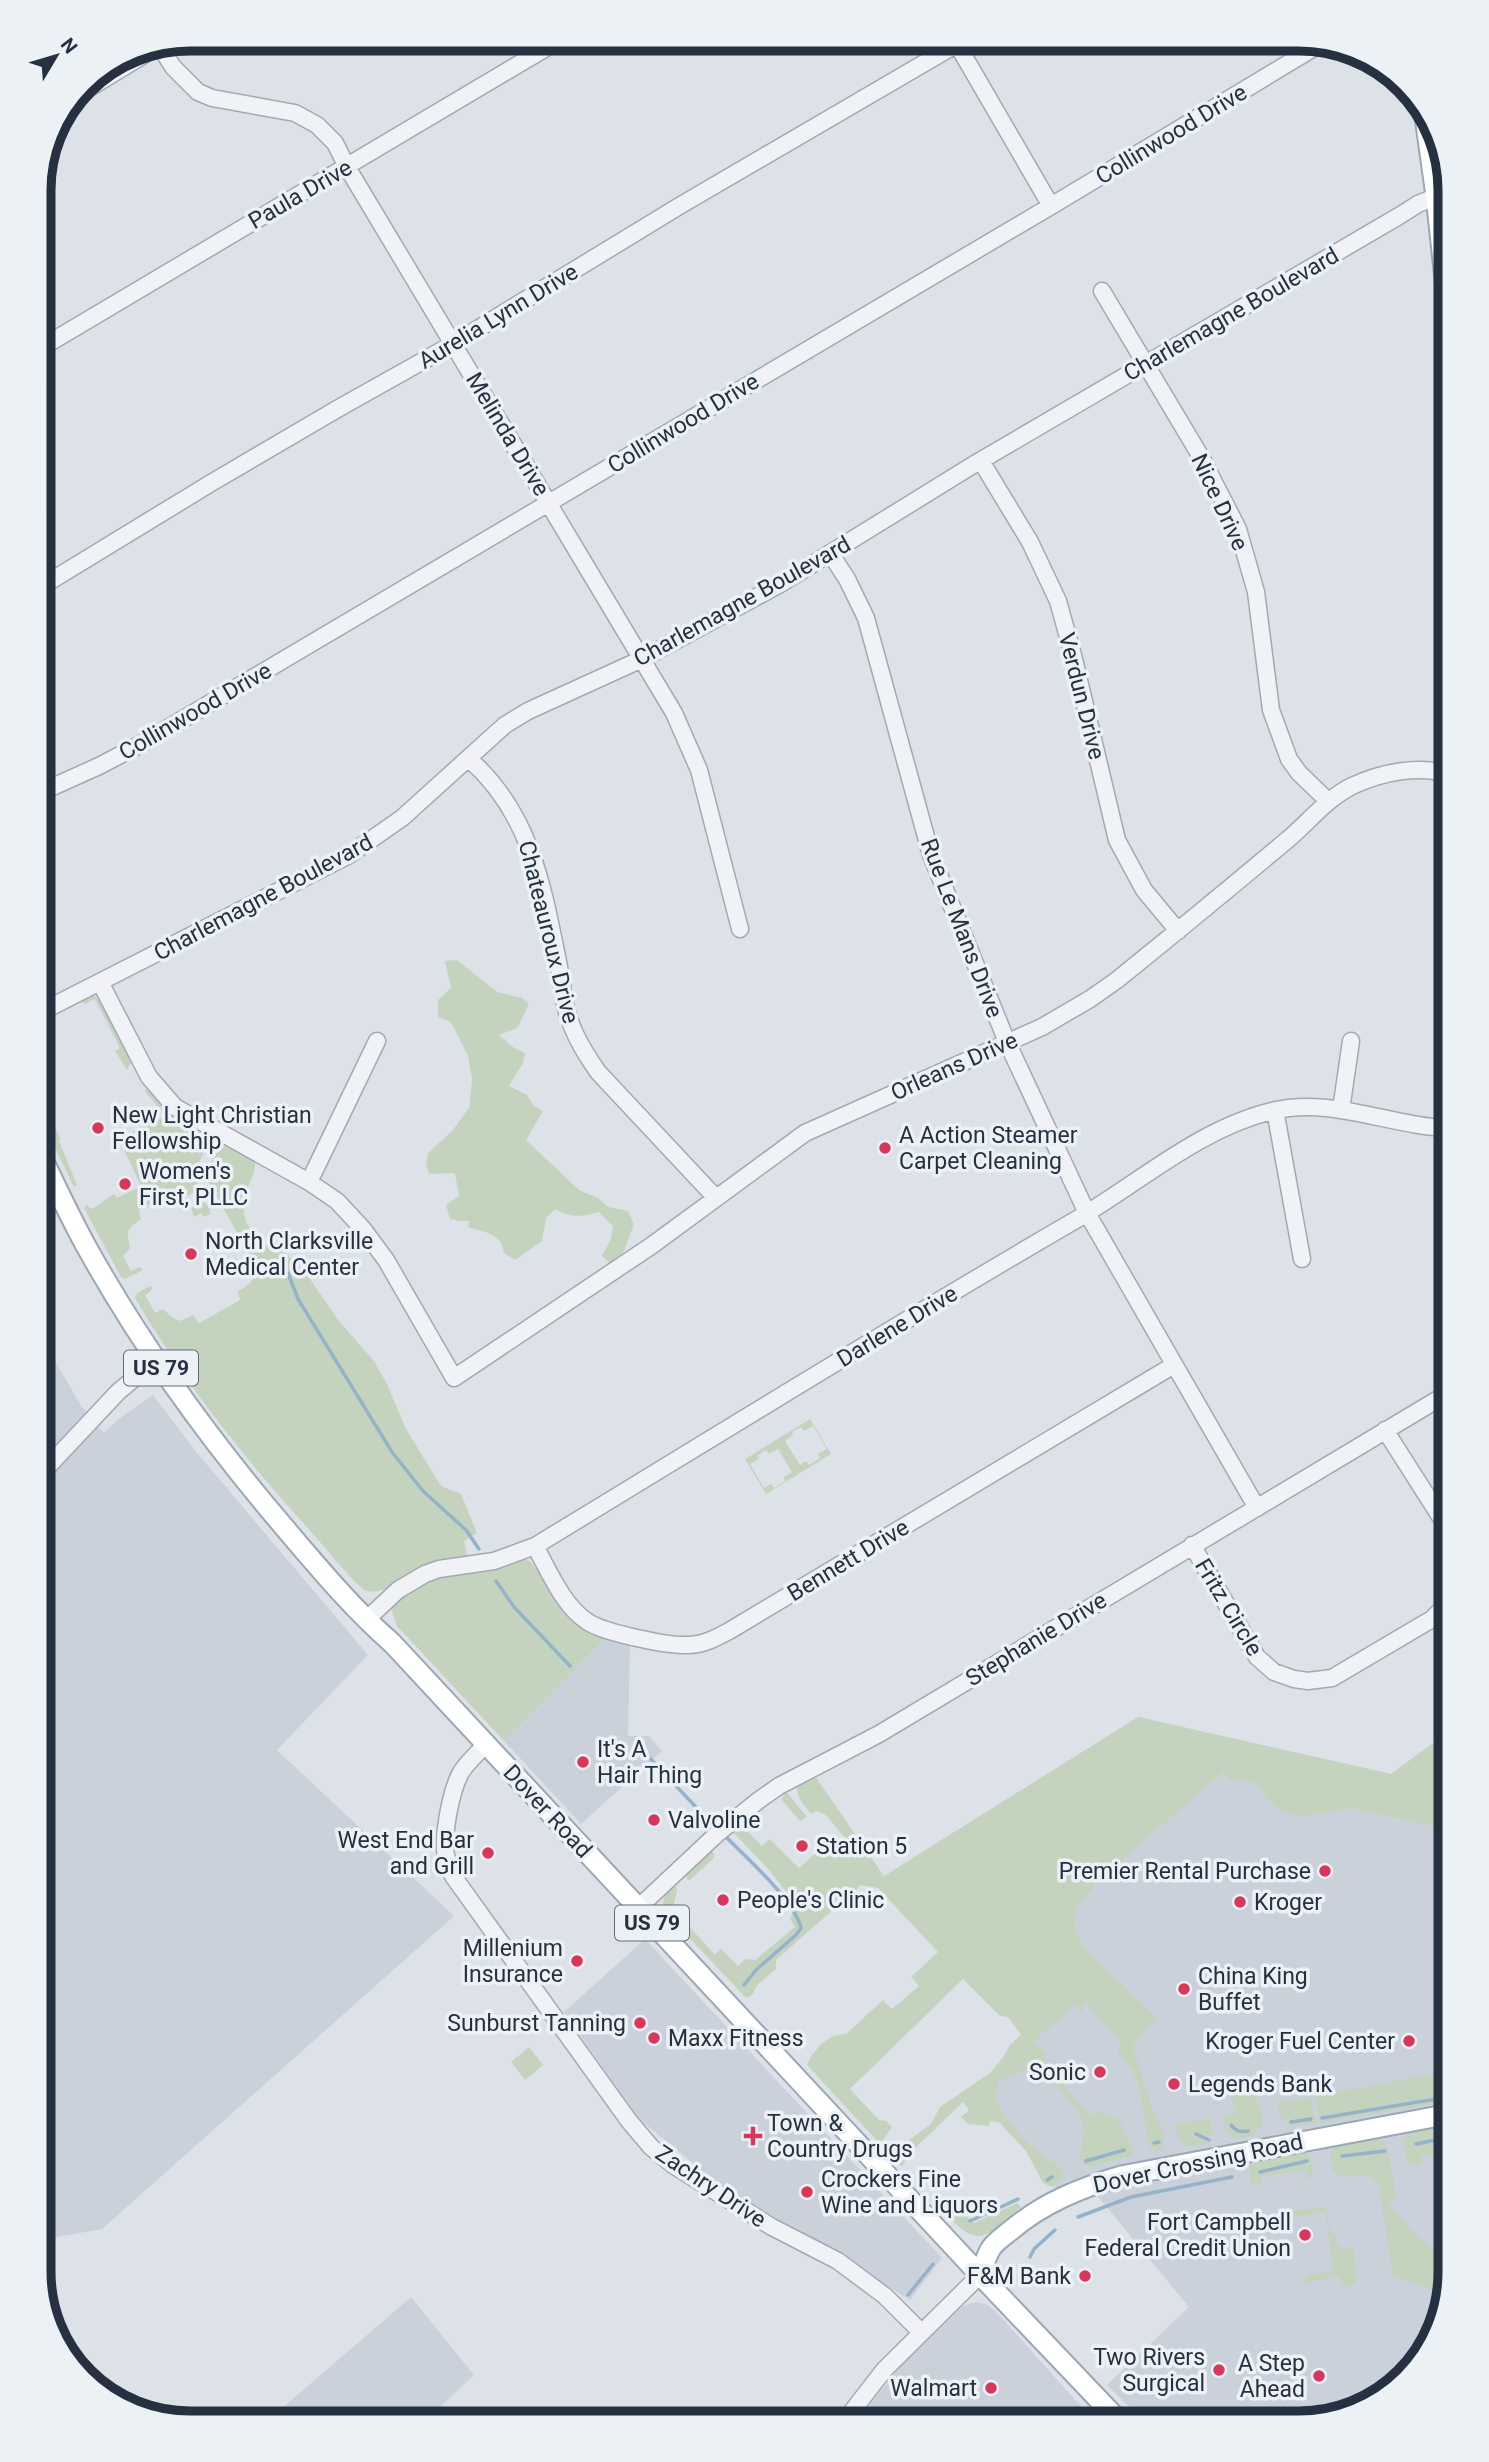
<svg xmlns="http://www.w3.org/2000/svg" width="1489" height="2462" font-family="Roboto,sans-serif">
<rect width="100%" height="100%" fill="#dde2e8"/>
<path fill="#cbd1da" d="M39 1334 82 1407 104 1433 116 1421 153 1395 198 1454 368 1655 277 1750 454 1916 102 2229 39 2240Z
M607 1637 630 1643 628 1736H649L662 1751 581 1824 504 1741Z
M1138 1717 1391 1774 1450 1731V2273L1430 2348 1367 2408 1299 2423H1145L1107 2385 1189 2307 1086 2182 1058 2194 1033 2153 977 2091 1033 2042Z
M645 1939 942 2258 910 2300 711 2178 638 2118 564 2012Z
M411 2297 474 2375 423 2423H265Z
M976 2302 988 2305 1001 2317 1096 2423H855L909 2356 963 2306Z"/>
<path fill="#c4d3bd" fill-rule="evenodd" d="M457 960 497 992 522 998 529 1004 517 1028 499 1035 514 1048 525 1053 523 1063 509 1086 527 1095 534 1106 543 1111 526 1140 579 1190 598 1198 608 1207 628 1211 634 1224 621 1259 613 1266 602 1256 611 1239 613 1226 599 1212C583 1217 570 1218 555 1209L546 1218 542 1241 515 1260 504 1253C501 1232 485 1233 468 1227L469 1221H460L450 1219 446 1205 459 1196 455 1173 429 1174 426 1164 428 1153 453 1130 469 1108 472 1079 468 1056 451 1022 438 1017V1000L451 988 445 961Z
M90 993C109 1002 122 1042 132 1061L127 1070 115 1051 120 1048 95 999 84 1004 82 1002Z
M149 1086 169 1111 211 1135 196 1170 198 1190 185 1197 178 1189 139 1210 141 1219C125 1231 127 1230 130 1249L123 1256 131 1271 140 1267 143 1270 125 1279 121 1277 84 1208 87 1205 92 1209 114 1194 117 1198 141 1186 119 1139 165 1116 145 1091Z
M43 1105 61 1140 59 1141 77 1185 74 1187 39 1115V1107Z
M222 1144 255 1160C256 1170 252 1178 248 1187 238 1213 246 1227 264 1246L273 1240 305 1272 339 1321 374 1361 387 1384 406 1429 441 1486 461 1494 477 1533 464 1541 467 1556C455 1557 441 1560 429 1564 409 1572 387 1598 364 1590 343 1571 325 1547 306 1526 241 1455 183 1380 135 1298L137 1293 150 1286 152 1287 151 1291 145 1295 155 1313 163 1309 173 1318 180 1321 193 1315 199 1323 240 1300 238 1291C251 1285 259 1276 253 1261L209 1183 212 1161Z
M203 1201 209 1206 210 1214 204 1217 201 1213 194 1217 191 1208Z
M236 1258 243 1271 229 1279 224 1272 232 1268 228 1262Z
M810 1419 831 1454 766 1494 745 1459ZM813 1426 827 1449 818 1454 820 1458 809 1465 806 1461 800 1465 785 1441 793 1435 792 1432 801 1427 804 1431ZM778 1449 792 1472 784 1477 785 1481 774 1488 771 1484 764 1488 750 1464 759 1459 757 1456 766 1450 769 1454Z
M523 1559 530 1561 571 1616 607 1637 504 1741 397 1626 392 1611C400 1574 492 1573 523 1559Z
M1138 1717 1391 1774 1450 1731V1830L1356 1809C1330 1807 1305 1824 1279 1809 1261 1798 1256 1772 1230 1780L1223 1772 1101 1878 1078 1905 1074 1920 1076 1934 1088 1951 1157 2018 1133 2046 1150 2101 1164 2136V2144L1161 2150 1155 2152 1150 2148C1139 2110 1149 2083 1118 2054L1120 2041 1085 2002 1082 2013 1075 2005 1033 2042 1045 2053V2064L1092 2116 1098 2111 1117 2118 1121 2123 1133 2151V2155L1091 2167 1082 2164C1077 2153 1085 2139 1083 2126 1081 2111 1055 2081 1042 2074 1037 2072 1031 2071 1026 2069L999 2081C998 2086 995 2091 996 2096 998 2113 1026 2143 1039 2152 1048 2159 1058 2163 1064 2173L1060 2181 1052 2187 1043 2183 1026 2151 999 2122 990 2121 989 2126 968 2124 961 2117 969 2110 963 2102 909 2154 902 2167 894 2158 898 2148 931 2124 940 2107 990 2073 1004 2056 1010 2045 1021 2035 1008 2017 1000 2016 963 1979 850 2089 879 2120 886 2121 892 2127 880 2144 807 2065C813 2050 829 2033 846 2034L883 2000 892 2009 919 1986 911 1977 938 1952 878 1888 861 1885 776 1960V1969L757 1985 753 1994 748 1998 744 1996 666 1913C661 1901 663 1893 674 1885L677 1889 674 1905 676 1912 715 1955 721 1949 738 1966 745 1959 755 1960 795 1927 790 1919 797 1906 770 1871 733 1832 745 1829 762 1846 770 1839 799 1868 824 1846 835 1857 850 1844 826 1815 817 1811 811 1814 800 1800 796 1787 815 1776 884 1876Z
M785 1790 807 1817 800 1821 782 1800Z
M709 1850 714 1853V1858L690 1880 687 1879 685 1872Z
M529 2047 543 2065 525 2080 511 2062Z
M1439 2073C1446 2085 1447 2091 1440 2103L1320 2123 1315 2096Z
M1244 2089C1253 2093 1256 2096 1259 2105 1260 2110 1264 2116 1263 2121 1260 2139 1229 2146 1224 2127 1223 2123 1224 2120 1224 2116L1236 2113 1232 2096 1225 2097 1222 2094Z
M1311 2097 1316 2123C1294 2127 1282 2130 1277 2103Z
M1210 2118 1212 2133 1206 2143C1185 2148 1179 2148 1175 2125Z
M1450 2127V2152L1421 2156V2163L1411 2165 1407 2161 1404 2140 1408 2133Z
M1379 2139 1384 2141 1387 2146 1396 2195 1388 2208 1402 2217 1408 2227 1423 2242 1435 2250 1450 2253V2273L1444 2297 1418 2284 1393 2277 1379 2186C1371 2170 1357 2175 1342 2177L1332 2170 1330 2154 1335 2145Z
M1304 2151C1314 2156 1314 2169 1312 2178L1307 2179 1305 2171 1261 2176 1262 2182 1258 2186 1251 2183 1249 2170 1252 2162Z
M1017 2203 1021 2207C987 2235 980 2252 945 2213L953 2208 958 2209 974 2223Z
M1326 2206 1329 2229 1339 2238 1335 2243 1346 2251 1350 2246 1354 2251 1357 2281 1345 2288 1338 2276 1302 2284V2280L1311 2274 1333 2271 1325 2213 1289 2217V2211Z"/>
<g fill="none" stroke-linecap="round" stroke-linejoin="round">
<path stroke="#94b3cb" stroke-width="3.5" d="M288 1273 298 1299 392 1452 423 1491 466 1530 479 1549
M496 1581 514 1607 570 1666
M645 1753 710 1822
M727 1838C748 1859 795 1901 801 1928L796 1935 757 1969 744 1985
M1322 2118 1436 2099
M1291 2122 1311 2119
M1231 2125C1236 2132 1241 2132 1248 2131
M1196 2134 1209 2140
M1154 2143 1159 2142
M1416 2144 1450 2137
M1342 2156 1385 2151
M1086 2161 1124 2150
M1260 2172 1307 2161
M1047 2180 1052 2177
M1078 2217 1131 2197 1232 2177
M970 2221 1018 2199
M1030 2257 1034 2249 1055 2230
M908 2295 933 2264"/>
<defs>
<path id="minor" d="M954 39 1051 206
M159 45 173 67 198 92 212 98 295 113 317 125 335 143 347 167 674 713 699 770 740 929
M73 98 162 44
M1102 291 1201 457 1238 529 1256 592 1271 710 1289 759 1299 773 1328 801
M39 349 561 39
M981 461 1030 542 1058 601 1073 655 1117 840 1144 890 1178 931
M830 553 847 579 866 618 931 855 1007 1042 1087 1213 1257 1508
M39 588 211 483 339 408 453 344 681 205 957 44
M469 759C533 815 544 893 560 972 562 981 562 990 564 999 569 1027 582 1049 598 1072L716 1198
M39 793 99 766 141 744 1051 206 1322 43
M100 982 149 1077 175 1107 309 1182 337 1201 363 1229 386 1260 454 1378 651 1246 805 1133 1042 1027 1090 999 1117 980C1174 934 1230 888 1286 841 1308 823 1326 799 1352 786 1382 772 1418 765 1450 774
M39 1013 349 855 402 818 505 725 528 711 642 659 782 583 973 465 1399 216 1418 204 1450 191
M1275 1110 1302 1259
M1341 1110 1351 1041
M1446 1128 1450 1172
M309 1182 377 1041
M1385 1430 1450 1532
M39 1476 118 1392 156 1360
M1192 1545 1257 1657 1274 1672 1294 1679 1308 1681 1332 1678 1432 1619 1450 1601
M535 1546C549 1571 563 1606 588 1622 605 1633 668 1646 688 1645 703 1645 716 1638 729 1631L1174 1365
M366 1620 398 1590 425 1574 439 1569 494 1561 535 1546C716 1436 896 1324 1079 1218 1141 1181 1201 1128 1272 1111 1331 1096 1392 1127 1450 1128
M486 1744C477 1754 466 1763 460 1774 451 1792 444 1829 445 1850 446 1858 450 1868 453 1876L629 2121 651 2147 673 2165 772 2227 838 2261 885 2296 921 2332
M638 1908 718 1833 759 1800 779 1786 879 1734 1450 1392
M843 2423 884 2370 980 2275"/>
<path id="major" d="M1424 110 1436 196 1450 326
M39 1151C54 1183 69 1215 86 1246 142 1347 209 1439 284 1527 318 1567 352 1608 392 1643L980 2275 1121 2423
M980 2275C983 2267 986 2257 990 2250 994 2242 1003 2237 1010 2231 1043 2203 1080 2188 1121 2176L1450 2114"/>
</defs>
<use href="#minor" stroke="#a2a9b2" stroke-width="19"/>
<use href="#major" stroke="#9ba7b5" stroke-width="23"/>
<use href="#minor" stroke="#f0f2f6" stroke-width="16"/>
<use href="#major" stroke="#fff" stroke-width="19"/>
</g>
<g fill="#d8375b" stroke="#ecf1f6" stroke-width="2.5">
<circle cx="98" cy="1128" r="7"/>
<circle cx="885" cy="1148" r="7"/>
<circle cx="125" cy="1184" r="7"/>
<circle cx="191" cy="1254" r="7"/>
<circle cx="583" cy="1762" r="7"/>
<circle cx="654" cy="1820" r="7"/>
<circle cx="802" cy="1846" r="7"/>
<circle cx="488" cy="1853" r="7"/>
<circle cx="1325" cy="1871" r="7"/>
<circle cx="723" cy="1900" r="7"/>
<circle cx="1240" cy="1902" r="7"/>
<circle cx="577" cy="1961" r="7"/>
<circle cx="1184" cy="1989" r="7"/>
<circle cx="640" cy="2023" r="7"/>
<circle cx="654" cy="2038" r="7"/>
<circle cx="1409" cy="2041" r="7"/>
<circle cx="1100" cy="2072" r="7"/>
<circle cx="1174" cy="2084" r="7"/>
<path d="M749.5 2125.5h7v7h7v7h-7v7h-7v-7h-7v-7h7z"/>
<circle cx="807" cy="2192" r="7"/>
<circle cx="1305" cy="2235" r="7"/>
<circle cx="1085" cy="2276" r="7"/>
<circle cx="1219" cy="2370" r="7"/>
<circle cx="1319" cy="2376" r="7"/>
<circle cx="991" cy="2388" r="7"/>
</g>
<g text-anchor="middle" stroke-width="7" stroke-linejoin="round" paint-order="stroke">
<g fill="#ecf1f6" stroke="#616b77" stroke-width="2">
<rect x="124" y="1350.5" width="74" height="35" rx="5"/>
<rect x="615" y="1905.5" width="74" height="35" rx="5"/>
</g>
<g font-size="21" font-weight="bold" fill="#253140">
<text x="161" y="1375">US 79</text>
<text x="652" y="1930">US 79</text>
</g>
<g font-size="23" fill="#253140" stroke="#ecf1f6">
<text transform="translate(1171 134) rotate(-31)" y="8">Collinwood Drive</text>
<text transform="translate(300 194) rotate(-30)" y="8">Paula Drive</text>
<text transform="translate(1231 314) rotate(-30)" y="8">Charlemagne Boulevard</text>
<text transform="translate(498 316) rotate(-31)" y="8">Aurelia Lynn Drive</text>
<text transform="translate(683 423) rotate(-31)" y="8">Collinwood Drive</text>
<text transform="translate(508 434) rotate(59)" y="8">Melinda Drive</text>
<text transform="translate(1220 502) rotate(65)" y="8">Nice Drive</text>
<text transform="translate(742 601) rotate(-29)" y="8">Charlemagne Boulevard</text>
<text transform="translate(1082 696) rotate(76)" y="8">Verdun Drive</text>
<text transform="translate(195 711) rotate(-30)" y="8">Collinwood Drive</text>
<text transform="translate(263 897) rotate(-28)" y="8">Charlemagne Boulevard</text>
<text transform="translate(962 928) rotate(69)" y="8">Rue Le Mans Drive</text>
<text transform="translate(549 932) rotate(76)" y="8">Chateauroux Drive</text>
<text transform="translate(954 1066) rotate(-24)" y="8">Orleans Drive</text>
<text transform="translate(897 1326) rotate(-31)" y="8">Darlene Drive</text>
<text transform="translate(848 1560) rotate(-31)" y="8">Bennett Drive</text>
<text transform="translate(1229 1607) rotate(59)" y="8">Fritz Circle</text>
<text transform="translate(1036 1639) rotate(-31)" y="8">Stephanie Drive</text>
<text transform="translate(548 1811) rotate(47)" y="8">Dover Road</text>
<text transform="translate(1198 2163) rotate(-12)" y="8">Dover Crossing Road</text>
<text transform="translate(711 2186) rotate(34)" y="8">Zachry Drive</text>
</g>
<g font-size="23" fill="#253140" stroke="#ecf1f6" text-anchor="start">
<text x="112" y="1123">New Light Christian<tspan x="112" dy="26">Fellowship</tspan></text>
<text x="899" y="1143">A Action Steamer<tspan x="899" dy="26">Carpet Cleaning</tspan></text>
<text x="139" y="1179">Women's<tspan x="139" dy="26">First, PLLC</tspan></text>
<text x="205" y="1249">North Clarksville<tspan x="205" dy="26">Medical Center</tspan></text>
<text x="597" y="1757">It's A<tspan x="597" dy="26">Hair Thing</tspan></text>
<text x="668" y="1828">Valvoline</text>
<text x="474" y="1848" text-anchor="end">West End Bar<tspan x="474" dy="26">and Grill</tspan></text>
<text x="816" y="1854">Station 5</text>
<text x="1311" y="1879" text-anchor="end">Premier Rental Purchase</text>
<text x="737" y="1908">People's Clinic</text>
<text x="1254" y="1910">Kroger</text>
<text x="563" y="1956" text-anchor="end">Millenium<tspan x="563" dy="26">Insurance</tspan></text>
<text x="1198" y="1984">China King<tspan x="1198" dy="26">Buffet</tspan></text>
<text x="626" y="2031" text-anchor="end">Sunburst Tanning</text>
<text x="668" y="2046">Maxx Fitness</text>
<text x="1395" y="2049" text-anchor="end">Kroger Fuel Center</text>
<text x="1086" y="2080" text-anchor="end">Sonic</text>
<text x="1188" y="2092">Legends Bank</text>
<text x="767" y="2131">Town &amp;<tspan x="767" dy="26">Country Drugs</tspan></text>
<text x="821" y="2187">Crockers Fine<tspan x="821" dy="26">Wine and Liquors</tspan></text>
<text x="1291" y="2230" text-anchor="end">Fort Campbell<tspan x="1291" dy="26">Federal Credit Union</tspan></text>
<text x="1071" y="2284" text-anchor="end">F&amp;M Bank</text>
<text x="1205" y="2365" text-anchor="end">Two Rivers<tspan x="1205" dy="26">Surgical</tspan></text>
<text x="1305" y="2371" text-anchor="end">A Step<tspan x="1305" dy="26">Ahead</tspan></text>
<text x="977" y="2396" text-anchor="end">Walmart</text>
</g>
</g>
<path d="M0 0H1489V2462H0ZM190 51H1299A139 139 0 0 1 1438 190V2272A139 139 0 0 1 1299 2411H190A139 139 0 0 1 51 2272V190A139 139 0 0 1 190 51Z" fill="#ecf1f6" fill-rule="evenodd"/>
<path fill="none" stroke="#253140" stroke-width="9" d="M190 51H1299A139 139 0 0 1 1438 190V2272A139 139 0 0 1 1299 2411H190A139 139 0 0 1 51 2272V190A139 139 0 0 1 190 51Z"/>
<g transform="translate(56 56) rotate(52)" stroke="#ecf1f6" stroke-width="5" paint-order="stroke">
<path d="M0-5L12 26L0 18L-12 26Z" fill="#253140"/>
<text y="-10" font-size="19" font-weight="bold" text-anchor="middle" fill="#253140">N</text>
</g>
</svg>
